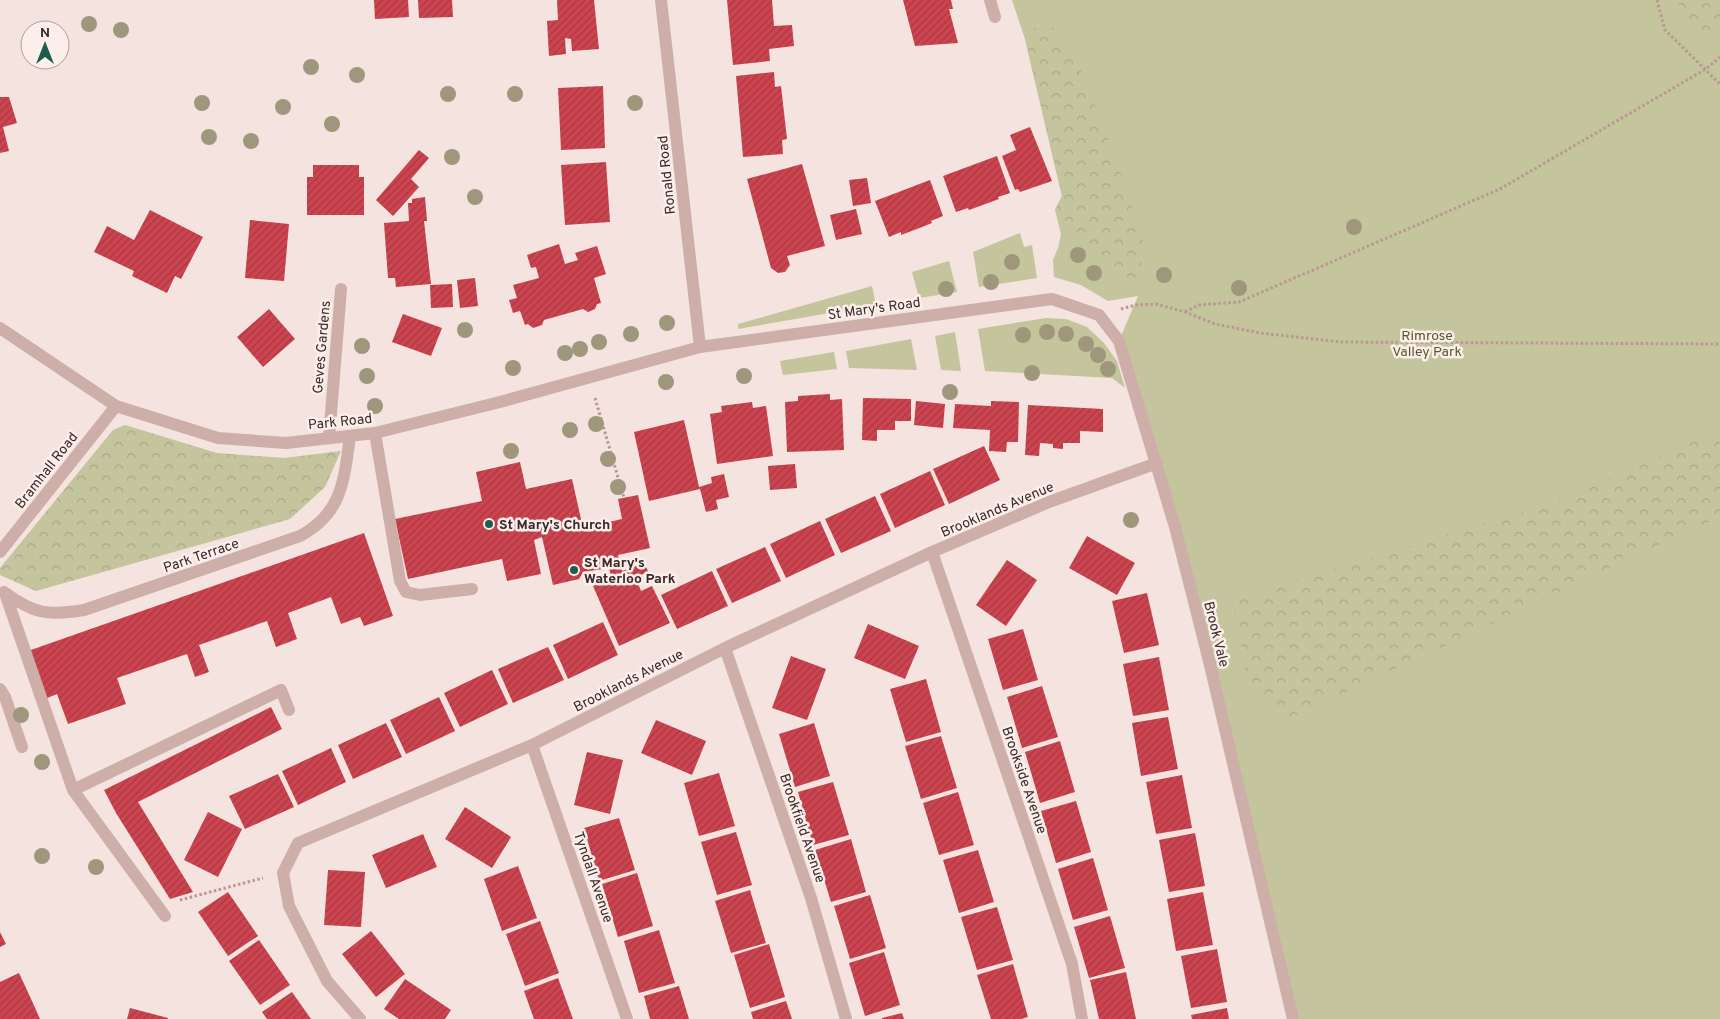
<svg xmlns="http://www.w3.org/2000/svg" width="1720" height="1019" font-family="Overpass,sans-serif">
<defs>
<pattern id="forest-crowns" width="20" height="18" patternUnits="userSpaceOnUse" patternTransform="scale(1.25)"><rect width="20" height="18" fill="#c4c49d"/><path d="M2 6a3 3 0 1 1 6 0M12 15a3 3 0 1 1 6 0" fill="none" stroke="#a9a887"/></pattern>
<pattern id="building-hatch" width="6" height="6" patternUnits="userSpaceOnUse" patternTransform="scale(1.25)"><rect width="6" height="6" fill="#cc4450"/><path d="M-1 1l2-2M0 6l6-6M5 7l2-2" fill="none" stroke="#a73942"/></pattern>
</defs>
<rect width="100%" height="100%" fill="#f4e3de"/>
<path fill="#c4c49d" d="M1012 0H1720V1019H1293L1209 661 1119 341 1138 296 1108 301 1081 285 1054 277 1053 260 1058 248 1061 234 1055 210 1062 196 1025 39Z
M1020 233 1024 247 1032 245 1037 278 979 287 973 252Z
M949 261 957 292 919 298 912 272Z
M872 286 876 305 738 329V324Z
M1046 318 1066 319 1087 327 1104 343 1117 361 1125 388 1112 378 985 371 978 329Z
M955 332 961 371 941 370 935 336Z
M911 339 917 370 849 368 846 351Z
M834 352 837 369 783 375 780 361Z"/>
<path fill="url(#forest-crowns)" d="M1676 0H1720V35L1706 46Z
M1045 16 1082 72 1127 188 1144 244 1138 296 1055 210 1062 196 1025 39Z
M125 425 217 453 284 458 341 451 325 487 290 519 36 591 0 575V568L113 430Z
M1720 430V517L1280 723 1269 696 1251 697 1232 600 1560 501Z"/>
<path fill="url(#building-hatch)" d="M374 0H408L409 17 375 19Z
M418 0H452L453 17 419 18Z
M557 0H594L599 49 572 51 571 39 565 38 566 54 549 56 547 21 558 20Z
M727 0H772L774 26 792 25 794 46 769 49 770 61 733 65Z
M903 0H951L953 9H949L958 43 915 46Z
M774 72 775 87 781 86 787 139 782 140 783 154 743 157 736 76Z
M603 86 605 148 561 150 558 88Z
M0 97H9L17 123 3 127 9 151 0 153Z
M1030 127 1052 181 1020 192 1018 189 1015 190 1002 156 1016 150 1010 135Z
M419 150 429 158 411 179 419 187 393 216 376 200Z
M997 156 1010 193 998 197 999 199 969 210 968 208 956 212 943 176Z
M606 162 610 222 565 225 561 165Z
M802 164 825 246 787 256 790 265 785 272 778 273 771 268 747 179Z
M313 165H359V177H364V215H307V177H313Z
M867 178 871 203 853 206 849 180Z
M930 180 943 216 931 221 932 223 917 229 901 235V232L889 237 875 201Z
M425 197 427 221H424L431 284 396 287 395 278H388L384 223 409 221 408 203H412V199Z
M856 209 862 234 836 240 830 215Z
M150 210 203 237 181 279 175 276 167 293 132 276 134 271 94 252 107 226 134 240Z
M250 220 289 224 284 281 245 278Z
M559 244 565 264 578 260 575 253 597 246 606 274 594 278 601 303 597 304 595 309 588 312 583 309 544 320 542 325 533 328 528 324 525 325 520 311 513 313 509 300 517 298 513 285 539 278 536 267 531 268 527 255Z
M475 278 478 306 460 308 457 280Z
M452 284 453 307 431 308 430 285Z
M269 309 295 339 263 367 237 337Z
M403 314 442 328 431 356 392 342Z
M830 394V400L842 399 844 450 787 452 785 402 798 401V396Z
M863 398 911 399V421H895V430H877V441L862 440Z
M916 401 945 404 943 428 914 425Z
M991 401 1019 402 1018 442H1007L1006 452 989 451 990 430 953 428 955 404 991 406Z
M752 402 753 408 766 406 773 456 717 464 710 414 722 412 721 406Z
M1028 405 1103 409V432L1080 431V443H1063V449L1053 448V444L1040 443 1039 456 1025 455Z
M684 420 699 487 712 483 711 477 724 474 729 497 716 500 718 509 706 512 700 489 649 501 634 432Z
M984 446 1000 480 949 504 933 469Z
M520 462 526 489 572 479 583 528 622 519 618 499 638 495 650 548 618 555 622 571 644 563 648 571 636 578 641 591 652 586 670 623 619 646 593 586 611 576 609 568 583 572 579 579 553 585 542 537 534 540 541 574 507 581 502 559 408 579 395 519 482 501 476 472Z
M795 464 797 488 770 490 768 466Z
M930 471 945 505 895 528 880 494Z
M875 496 891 531 841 553 825 519Z
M820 521 835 555 786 578 770 544Z
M364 533 393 616 364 626 360 617 341 624 331 597 288 613 297 639 276 647 267 621 199 645 209 672 195 677 187 654 117 678 126 704 68 724 57 694 45 699 28 651Z
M1087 536 1135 563 1117 595 1069 568Z
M765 547 781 581 732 603 716 569Z
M1007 560 1037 580 1006 626 976 605Z
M712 571 728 606 677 629 661 595Z
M1147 593 1159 645 1124 653 1112 601Z
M603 622 618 655 568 679 553 645Z
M868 624 919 646 905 679 854 658Z
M1023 629 1038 680 1003 690 988 639Z
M548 647 564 680 513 703 498 669Z
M791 656 826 669 807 720 772 708Z
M1159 657 1169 710 1133 716 1123 664Z
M492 670 508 704 460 727 444 693Z
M926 679 941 732 906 742 890 689Z
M1042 686 1058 737 1022 748 1007 697Z
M439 697 455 731 406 754 390 720Z
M271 707 282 729 138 802 193 892 170 899 116 813 104 790Z
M1168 717 1178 769 1141 776 1132 723Z
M656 720 706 741 692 775 641 753Z
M386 723 402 757 353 779 338 745Z
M814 723 830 776 795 787 779 734Z
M941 736 957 788 921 799 905 746Z
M1060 741 1075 792 1040 803 1025 752Z
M331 748 346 782 298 805 282 771Z
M587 752 623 760 610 814 574 805Z
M719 773 735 826 699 836 684 783Z
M278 774 294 807 245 829 229 796Z
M1182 775 1192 828 1156 834 1146 782Z
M833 782 849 835 813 845 798 792Z
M958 792 974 845 939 855 923 803Z
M1076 801 1091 852 1056 863 1041 811Z
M465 807 511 837 492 868 445 839Z
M208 812 242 829 218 877 184 860Z
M619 818 635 870 599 881 584 828Z
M736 832 752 885 717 895 701 842Z
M1195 833 1205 886 1169 892 1159 840Z
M423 834 437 867 386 888 372 855Z
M851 839 866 892 831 902 815 850Z
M978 850 994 902 959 913 943 860Z
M1093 858 1108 910 1073 920 1058 869Z
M518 866 537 918 502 931 484 879Z
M328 870 365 872 361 927 324 925Z
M637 873 653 926 618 937 602 884Z
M750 890 766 943 731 953 715 901Z
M228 892 258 936 228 956 198 912Z
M1203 892 1213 945 1176 951 1167 899Z
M870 895 886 948 850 959 834 906Z
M997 907 1013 960 977 970 961 917Z
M1110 916 1125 968 1089 978 1074 927Z
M540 921 559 973 525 986 506 934Z
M659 930 675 983 639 993 624 941Z
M371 931 405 974 376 997 342 954Z
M0 932 6 944 0 947Z
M259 940 290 985 260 1005 229 961Z
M769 944 785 997 750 1008 734 955Z
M1217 949 1227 1002 1191 1008 1181 956Z
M884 952 900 1005 865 1016 849 963Z
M1013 964 1028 1017 1021 1019H991L977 975Z
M1126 972 1136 1019H1099L1090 980Z
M19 973 32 1001 40 1019H0V982Z
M558 978 573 1019H534L524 991Z
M405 979 451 1010 445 1019H399L384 1009Z
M679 986 689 1019H650L644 996Z
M292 992 311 1019H267L262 1012Z
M786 1001 792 1019H753L751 1012Z
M130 1008 168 1018V1019H127Z
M1227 1008 1229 1019H1192L1191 1015Z
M902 1013 904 1019H882V1018Z"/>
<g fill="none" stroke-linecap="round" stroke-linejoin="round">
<path stroke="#b99793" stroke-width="3" stroke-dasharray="2.5 2.5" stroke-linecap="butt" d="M1657 0 1665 30 1720 84
M1121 309 1136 305 1156 304 1185 312 1215 324 1260 333 1341 342 1720 344
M1185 312 1199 305 1239 302 1500 189 1706 69 1720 57
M595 398 624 498
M180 900 263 878"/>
<path stroke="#cdaea9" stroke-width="12" d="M375 433 400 581 406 592 420 595 472 589
M4 592C34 614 48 616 84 610L300 536C343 513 344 479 350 436
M5 593 73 790 281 690 289 710
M0 689 5 697 22 747
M73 790 165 916"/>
<path stroke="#cdaea9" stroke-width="12" d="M661 0 700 347
M990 0 995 17
M0 328 116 406 218 438 286 443 375 433 496 403 700 347 1052 299 1099 315 1119 341 1175 527 1209 661 1293 1019
M329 438 341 289
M0 552 116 406
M932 552 1072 964 1082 1019
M725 648 811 898 846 1019
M532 745 627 1019
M360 1019 327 981 289 906 283 873 298 843 532 745 725 648 932 552 1049 502 1157 463"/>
</g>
<g fill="#9e977c">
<circle cx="89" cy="24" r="8"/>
<circle cx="121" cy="30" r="8"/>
<circle cx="311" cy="67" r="8"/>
<circle cx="357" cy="75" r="8"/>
<circle cx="448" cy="94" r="8"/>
<circle cx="515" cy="94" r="8"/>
<circle cx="202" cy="103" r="8"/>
<circle cx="635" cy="103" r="8"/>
<circle cx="283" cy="107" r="8"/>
<circle cx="332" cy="124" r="8"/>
<circle cx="209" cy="137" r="8"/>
<circle cx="251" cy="141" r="8"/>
<circle cx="452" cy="157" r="8"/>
<circle cx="475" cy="197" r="8"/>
<circle cx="1354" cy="227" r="8"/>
<circle cx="1078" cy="255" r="8"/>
<circle cx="1012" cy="262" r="8"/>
<circle cx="1094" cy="273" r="8"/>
<circle cx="1164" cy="275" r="8"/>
<circle cx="991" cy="282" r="8"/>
<circle cx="1239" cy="288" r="8"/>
<circle cx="946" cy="289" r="8"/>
<circle cx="667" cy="323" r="8"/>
<circle cx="465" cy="330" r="8"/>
<circle cx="1047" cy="332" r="8"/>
<circle cx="631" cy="334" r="8"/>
<circle cx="1066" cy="334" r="8"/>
<circle cx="1023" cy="335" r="8"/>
<circle cx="599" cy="342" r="8"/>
<circle cx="1086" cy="344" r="8"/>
<circle cx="362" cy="346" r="8"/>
<circle cx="580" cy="349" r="8"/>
<circle cx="565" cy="353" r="8"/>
<circle cx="1098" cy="355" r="8"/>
<circle cx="513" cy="368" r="8"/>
<circle cx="1108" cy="369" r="8"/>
<circle cx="1032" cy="373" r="8"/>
<circle cx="367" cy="376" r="8"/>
<circle cx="744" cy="376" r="8"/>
<circle cx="666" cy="382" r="8"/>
<circle cx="950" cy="392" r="8"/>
<circle cx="375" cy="406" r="8"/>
<circle cx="596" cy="424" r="8"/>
<circle cx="570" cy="430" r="8"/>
<circle cx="511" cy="451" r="8"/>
<circle cx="608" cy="459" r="8"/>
<circle cx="618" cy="487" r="8"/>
<circle cx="1131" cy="520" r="8"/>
<circle cx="21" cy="715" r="8"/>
<circle cx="42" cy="762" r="8"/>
<circle cx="42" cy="856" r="8"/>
<circle cx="96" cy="867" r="8"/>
</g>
<g fill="#1c5e4d" stroke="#fbeeeb" stroke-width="2">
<circle cx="489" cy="524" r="5"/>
<circle cx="574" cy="570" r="5"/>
</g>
<g text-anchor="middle" stroke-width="5" stroke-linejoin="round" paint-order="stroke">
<g font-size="14" fill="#3a2929" stroke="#fbeeeb">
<text transform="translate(666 175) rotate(-96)" y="5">Ronald Road</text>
<text transform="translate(874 308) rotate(-8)" y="5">St Mary's Road</text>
<text transform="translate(321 347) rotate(-85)" y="5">Geves Gardens</text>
<text transform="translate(340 421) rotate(-6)" y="5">Park Road</text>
<text transform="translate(46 470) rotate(-52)" y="5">Bramhall Road</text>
<text transform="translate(997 509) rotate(-23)" y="5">Brooklands Avenue</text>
<text transform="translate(201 555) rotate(-19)" y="5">Park Terrace</text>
<text transform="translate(1217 634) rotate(76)" y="5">Brook Vale</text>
<text transform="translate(628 680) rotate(-27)" y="5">Brooklands Avenue</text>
<text transform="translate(1025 780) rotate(71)" y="5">Brookside Avenue</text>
<text transform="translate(803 828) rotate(71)" y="5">Brookfield Avenue</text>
<text transform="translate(594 877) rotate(71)" y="5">Tyndall Avenue</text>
</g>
<g font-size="14" fill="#58592c" stroke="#fbeeeb">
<text x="1427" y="340">Rimrose<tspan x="1427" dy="16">Valley Park</tspan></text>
</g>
<g font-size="14" font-weight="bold" fill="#3a2929" stroke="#fbeeeb" text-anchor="start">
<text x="499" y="529">St Mary's Church</text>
<text x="584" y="567">St Mary's<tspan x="584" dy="16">Waterloo Park</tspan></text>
</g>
</g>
<g transform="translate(45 45)"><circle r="24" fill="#fbeeeb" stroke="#ae9f9d"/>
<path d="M0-4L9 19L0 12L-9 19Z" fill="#1c5e4d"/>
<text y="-8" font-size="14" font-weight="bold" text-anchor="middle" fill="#3a2929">N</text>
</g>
</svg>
